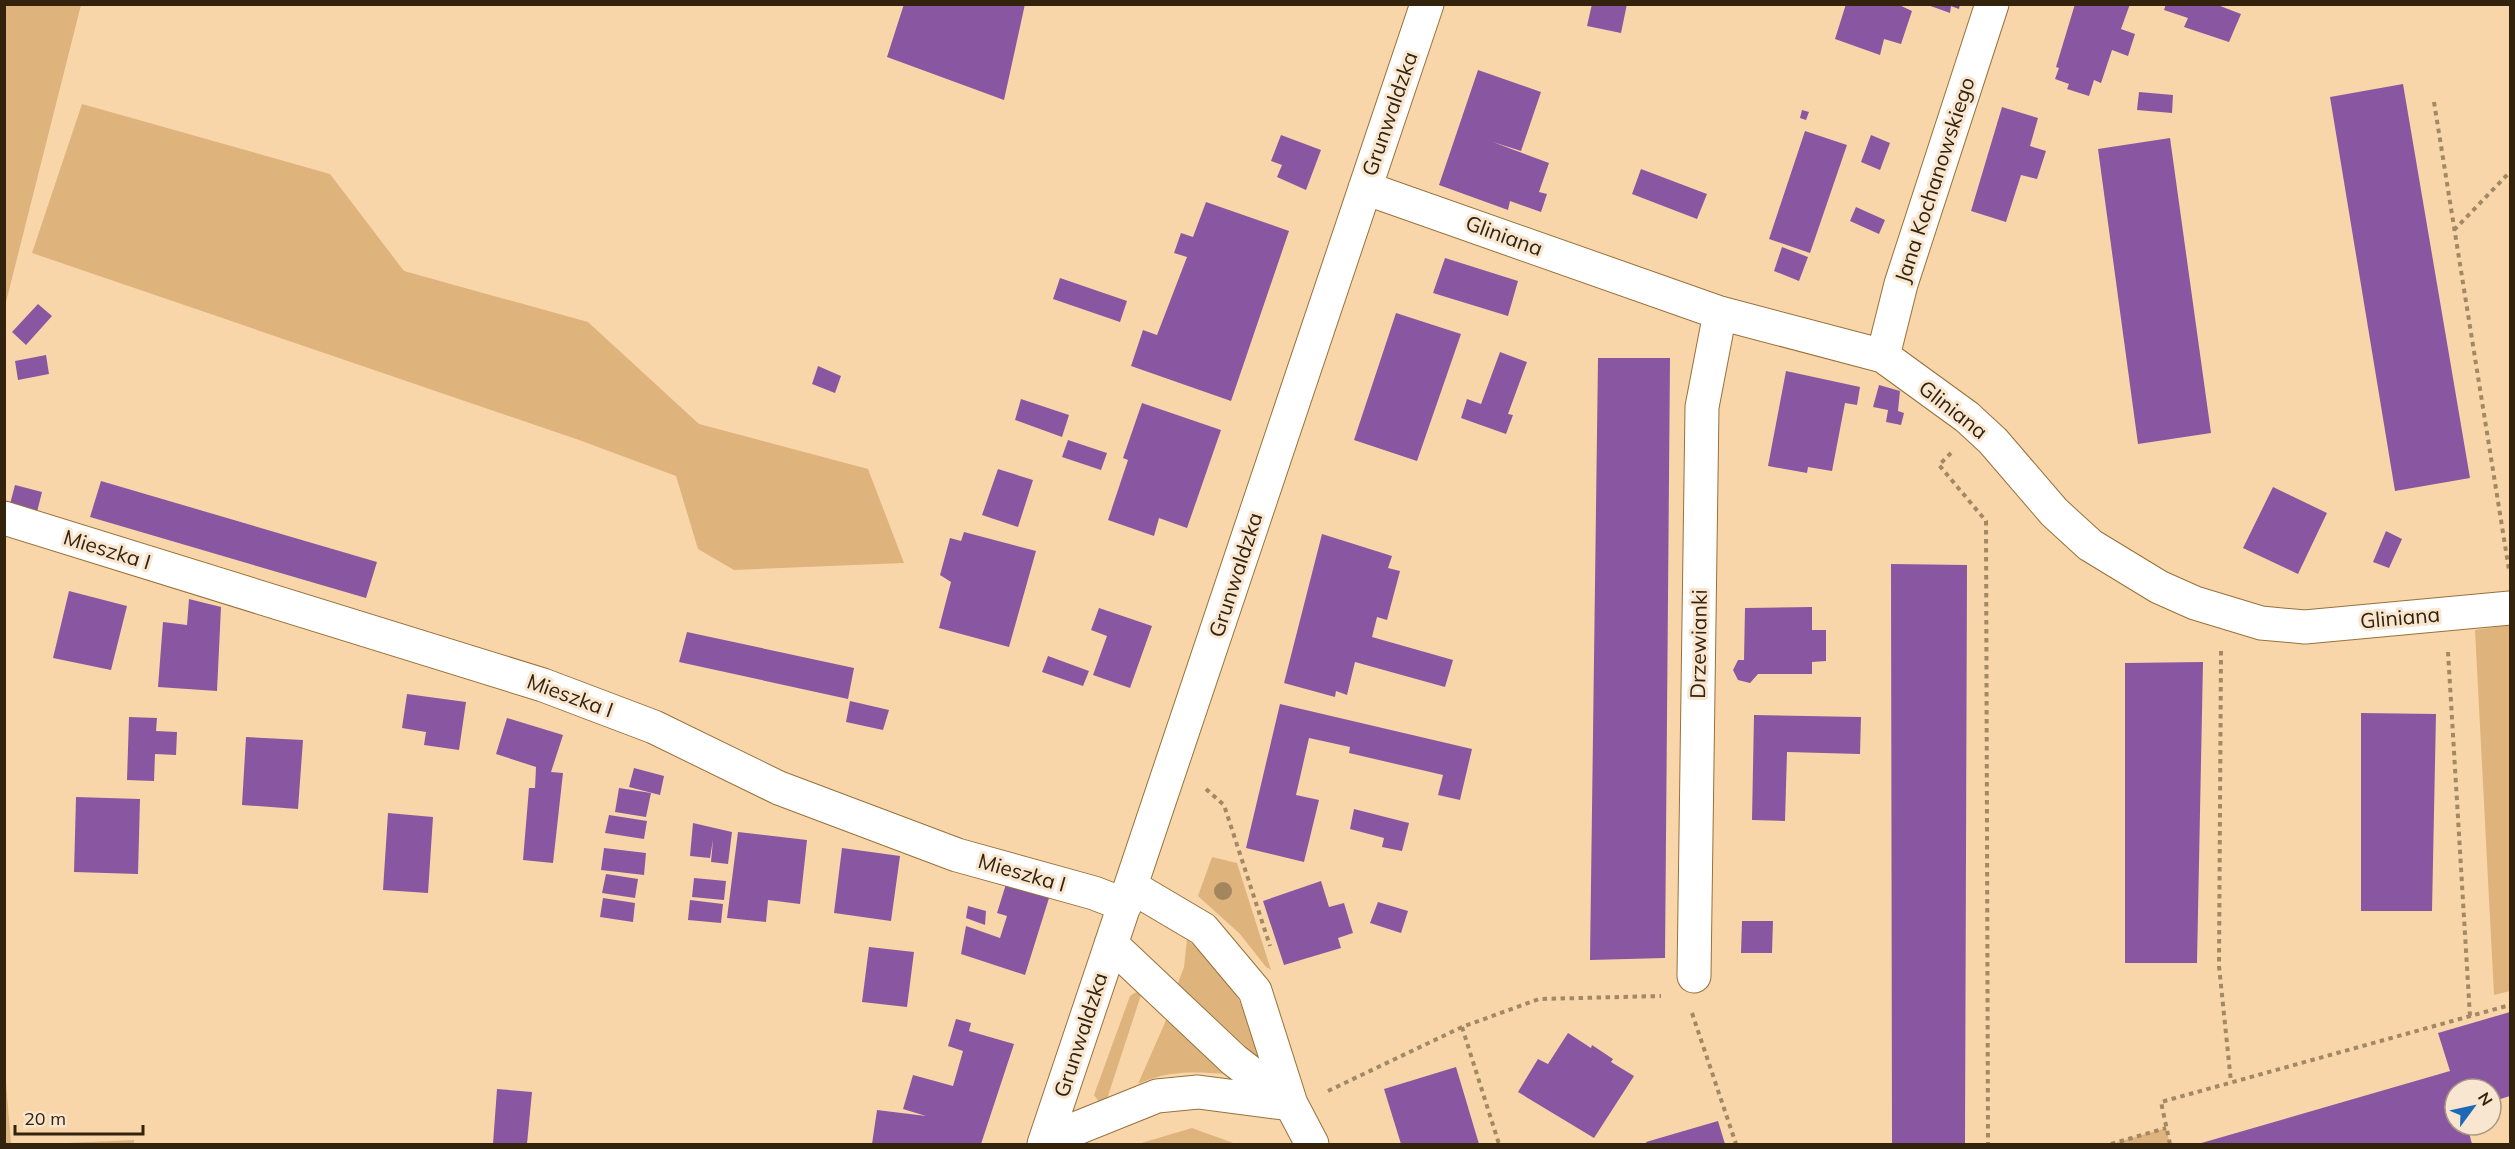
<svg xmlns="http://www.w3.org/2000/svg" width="2515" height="1149" font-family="Mulish,sans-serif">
<rect width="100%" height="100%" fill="#f9d6a9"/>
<path fill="#deb37c" d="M5 4 81 5 5 306 4 5Z
M82 104 330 174 404 271 588 322 699 424 868 469 904 563 734 570 698 549 676 476 579 440 32 253Z
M2510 625V991L2494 995 2475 630Z
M1212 857 1237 863 1271 970 1266 967 1240 934 1198 896Z
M1187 939C1233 982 1244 999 1260 1060L1188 993 1175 991 1184 967Z
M1138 991 1141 995 1107 1099 1099 1102 1094 1095 1130 996Z
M1167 1018 1227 1074C1193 1072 1170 1070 1138 1084Z
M4 1070H5L11 1144H5Z
M1192 1128 1236 1144H1138Z
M2166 1128 2170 1144H2111Z
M134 1140V1144H43Z"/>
<path fill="#8957a2" d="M904 4H1025L1004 100 887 57Z
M1592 4H1627L1621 33 1587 26Z
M1846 4H1897L1912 11 1901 44 1884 39 1880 55 1835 39Z
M1925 4H1960L1959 9 1951 6 1950 13Z
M2075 4H2130L2121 29 2135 34 2128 56 2112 50 2101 83 2094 80 2089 96 2067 89 2069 84 2055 79 2059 68 2056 67Z
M2166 4H2215L2241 14 2229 42 2184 27 2188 18 2164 10Z
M1478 70 1541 92 1521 151 1493 142 1549 163 1539 192 1547 194 1541 212 1510 201 1508 210 1439 185Z
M2403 84 2470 478 2395 491 2330 97Z
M2139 92 2173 95 2172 113 2137 110Z
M2002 107 2038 118 2030 146 2046 151 2037 179 2021 175 2006 222 1971 211Z
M1802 110 1809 112 1806 120 1800 118Z
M1805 131 1847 145 1810 253 1769 239Z
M1281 135 1321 150 1306 190 1277 177 1282 165 1271 161Z
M1871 135 1890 143 1880 170 1861 162Z
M2170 138 2211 433 2138 444 2098 149Z
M1641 169 1707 194 1697 219 1632 194Z
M1206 202 1289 231 1231 401 1131 366 1143 330 1157 335 1187 257 1174 253 1181 233 1193 237Z
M1856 207 1885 220 1879 234 1850 221Z
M1782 247 1808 257 1799 281 1774 271Z
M1445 258 1518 281 1508 316 1433 293Z
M1060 278 1127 301 1120 322 1053 299Z
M38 304 52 316 26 345 12 332Z
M1396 313 1461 334 1417 461 1354 440Z
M1500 352 1527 362 1508 414 1513 415 1506 434 1461 418 1467 399 1481 404Z
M46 355 49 374 18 380 15 361Z
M1598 358H1670L1665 958 1590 960Z
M818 366 841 376 835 393 812 384Z
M1786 371 1860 387 1857 405 1845 403 1832 471 1808 467 1807 473 1768 466Z
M1879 385 1900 391 1898 411 1904 413 1901 425 1886 422 1888 410 1873 407Z
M1021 399 1069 415 1062 437 1015 420Z
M1142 403 1221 430 1187 528 1159 518 1154 536 1108 520 1128 460 1123 458Z
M1068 440 1107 453 1101 470 1062 457Z
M998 469 1033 480 1018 527 982 515Z
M101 481 377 562 366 598 90 517Z
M15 485 42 492 37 512 10 504Z
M2273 487 2327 513 2298 574 2243 548Z
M2386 531 2402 539 2389 568 2373 562Z
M964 532 1036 551 1009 647 939 628 951 582 940 575 950 538 961 541Z
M1322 534 1392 556 1388 568 1400 571 1387 620 1377 617 1372 637 1453 660 1445 687 1355 662 1347 695 1336 691 1335 697 1284 683Z
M1891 564 1967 565 1965 1144H1892Z
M69 591 127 606 111 670 53 658Z
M189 599 221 607 217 691 158 687 163 622 187 625Z
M1812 607V630H1826V661L1812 662V674H1758L1750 683 1738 680 1733 670 1738 660H1744L1745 608Z
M1099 608 1152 626 1130 688 1093 675 1107 636 1091 630Z
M687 632 854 668 848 699 679 662Z
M1048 656 1089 671 1083 686 1042 672Z
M2203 662 2197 963H2125V663Z
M407 694 466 702 459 750 424 745 426 732 402 728Z
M850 701 889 710 883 730 846 722Z
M1280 704 1472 749 1460 800 1438 795 1443 775 1349 753 1350 747 1309 738 1296 795 1319 800 1304 862 1246 848Z
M2361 713 2436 714 2432 911H2361Z
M1754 715 1861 717 1860 754 1787 752 1785 821 1752 820Z
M129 717 157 718 156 731 177 732 176 755 155 754 154 781 127 780Z
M507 718 563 735 551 772 563 773 553 863 523 860 529 788H535L536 767 496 754Z
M246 737 303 740 298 809 242 805Z
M634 768 664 776 660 795 629 787Z
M619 788 651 793 646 817 615 812Z
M76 797 140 799 138 874 74 872Z
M1354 809 1409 823 1402 851 1382 847 1384 838 1350 829Z
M388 813 433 817 428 893 383 890Z
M609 815 647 821 644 839 605 833Z
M693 823 732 832 728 864 711 862 713 840 710 858 690 856Z
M738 832 807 840 800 904 768 900 766 922 727 918Z
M604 848 646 853 644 875 601 870Z
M842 848 900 856 891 921 834 913Z
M606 874 638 879 635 898 602 893Z
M694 878 726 881 724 900 692 897Z
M1321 881 1329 907 1344 903 1353 933 1338 938 1341 948 1284 965 1263 901Z
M1006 884 1049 898 1025 975 961 954 966 926 1000 938 1007 916 997 913Z
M603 898 635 903 633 922 600 917Z
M690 900 723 904 721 923 688 920Z
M1378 902 1408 911 1401 933 1370 923Z
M968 906 986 911 985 925 966 918Z
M1742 921H1773L1772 953H1741Z
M869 947 914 952 907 1007 862 1002Z
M2510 1012V1096L2491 1102V1089H2455V1125H2467L2472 1144H2198L2450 1071 2438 1033Z
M956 1019 971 1023 969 1031 1014 1044 981 1144H872L877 1110 926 1116 903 1109 913 1075 953 1086 963 1051 948 1046Z
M1568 1033 1591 1048 1592 1045 1613 1059 1611 1062 1634 1076 1594 1138 1518 1092 1538 1059 1548 1064Z
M1456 1067 1479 1144H1401L1384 1089Z
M497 1089 532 1092 527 1144H493Z
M1718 1121 1725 1144H1647L1646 1142Z"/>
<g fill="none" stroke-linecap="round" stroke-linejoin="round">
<defs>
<path id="minor" d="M1365 188 1720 313 1883 356 1967 417 1993 441 2054 512 2090 545 2159 587 2195 603 2261 623 2305 627 2510 608
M1883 356 1901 284 1992 4
M4 518 543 685 654 727 779 788 957 855 1094 893 1125 905
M1132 887 1203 929 1255 991 1291 1104 1312 1144
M1111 944 1234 1060 1290 1103
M1694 976 1702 407 1720 313
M1045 1141 1157 1096 1198 1092 1291 1104
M1044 1144 1427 4"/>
</defs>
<use href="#minor" stroke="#98713a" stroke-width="35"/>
<path stroke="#a38864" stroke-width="4" stroke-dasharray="4.5 4.5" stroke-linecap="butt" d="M2434 102 2509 570
M2454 230 2510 172
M1951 453 1939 465 1986 521 1988 1144
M2221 651 2219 966 2231 1082
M2448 652 2470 1017
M1206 789 1224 805 1270 946
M1692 1013 1736 1144
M1462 1027 1499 1144
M1328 1091 1462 1027 1539 999 1661 996
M2111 1144 2166 1128
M2170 1144 2161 1102 2510 1005"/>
<use href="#minor" stroke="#fff" stroke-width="33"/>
</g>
<circle fill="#a3855e" cx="1223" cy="891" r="9"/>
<g text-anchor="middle" stroke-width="6" stroke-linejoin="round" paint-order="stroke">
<g font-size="21" fill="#34230c" stroke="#f8e6d0">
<text transform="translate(1390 114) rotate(-71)" y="7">Grunwaldzka</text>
<text transform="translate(1935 180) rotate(-72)" y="7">Jana Kochanowskiego</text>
<text transform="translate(1504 236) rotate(20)" y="7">Gliniana</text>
<text transform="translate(1953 410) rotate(38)" y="7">Gliniana</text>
<text transform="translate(107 550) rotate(17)" y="7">Mieszka I</text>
<text transform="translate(1236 575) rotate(-72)" y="7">Grunwaldzka</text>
<text transform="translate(2400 618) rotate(-5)" y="7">Gliniana</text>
<text transform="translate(1699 644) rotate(-89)" y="7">Drzewianki</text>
<text transform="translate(570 696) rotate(20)" y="7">Mieszka I</text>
<text transform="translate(1022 873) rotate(16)" y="7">Mieszka I</text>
<text transform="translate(1081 1035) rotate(-72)" y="7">Grunwaldzka</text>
</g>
</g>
<rect width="2515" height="1149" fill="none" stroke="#34230c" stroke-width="12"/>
<g transform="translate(2473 1107) rotate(57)"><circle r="28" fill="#f8e6d0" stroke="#aa9882" stroke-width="1.5"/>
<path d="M0-4.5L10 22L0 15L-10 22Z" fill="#1c69b8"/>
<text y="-9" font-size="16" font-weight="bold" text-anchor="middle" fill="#34230c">N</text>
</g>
<path d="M15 1125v9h128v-9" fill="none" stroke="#34230c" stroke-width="3"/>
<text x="24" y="1125" font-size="18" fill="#34230c" stroke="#f8e6d0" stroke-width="4.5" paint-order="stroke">20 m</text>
</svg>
